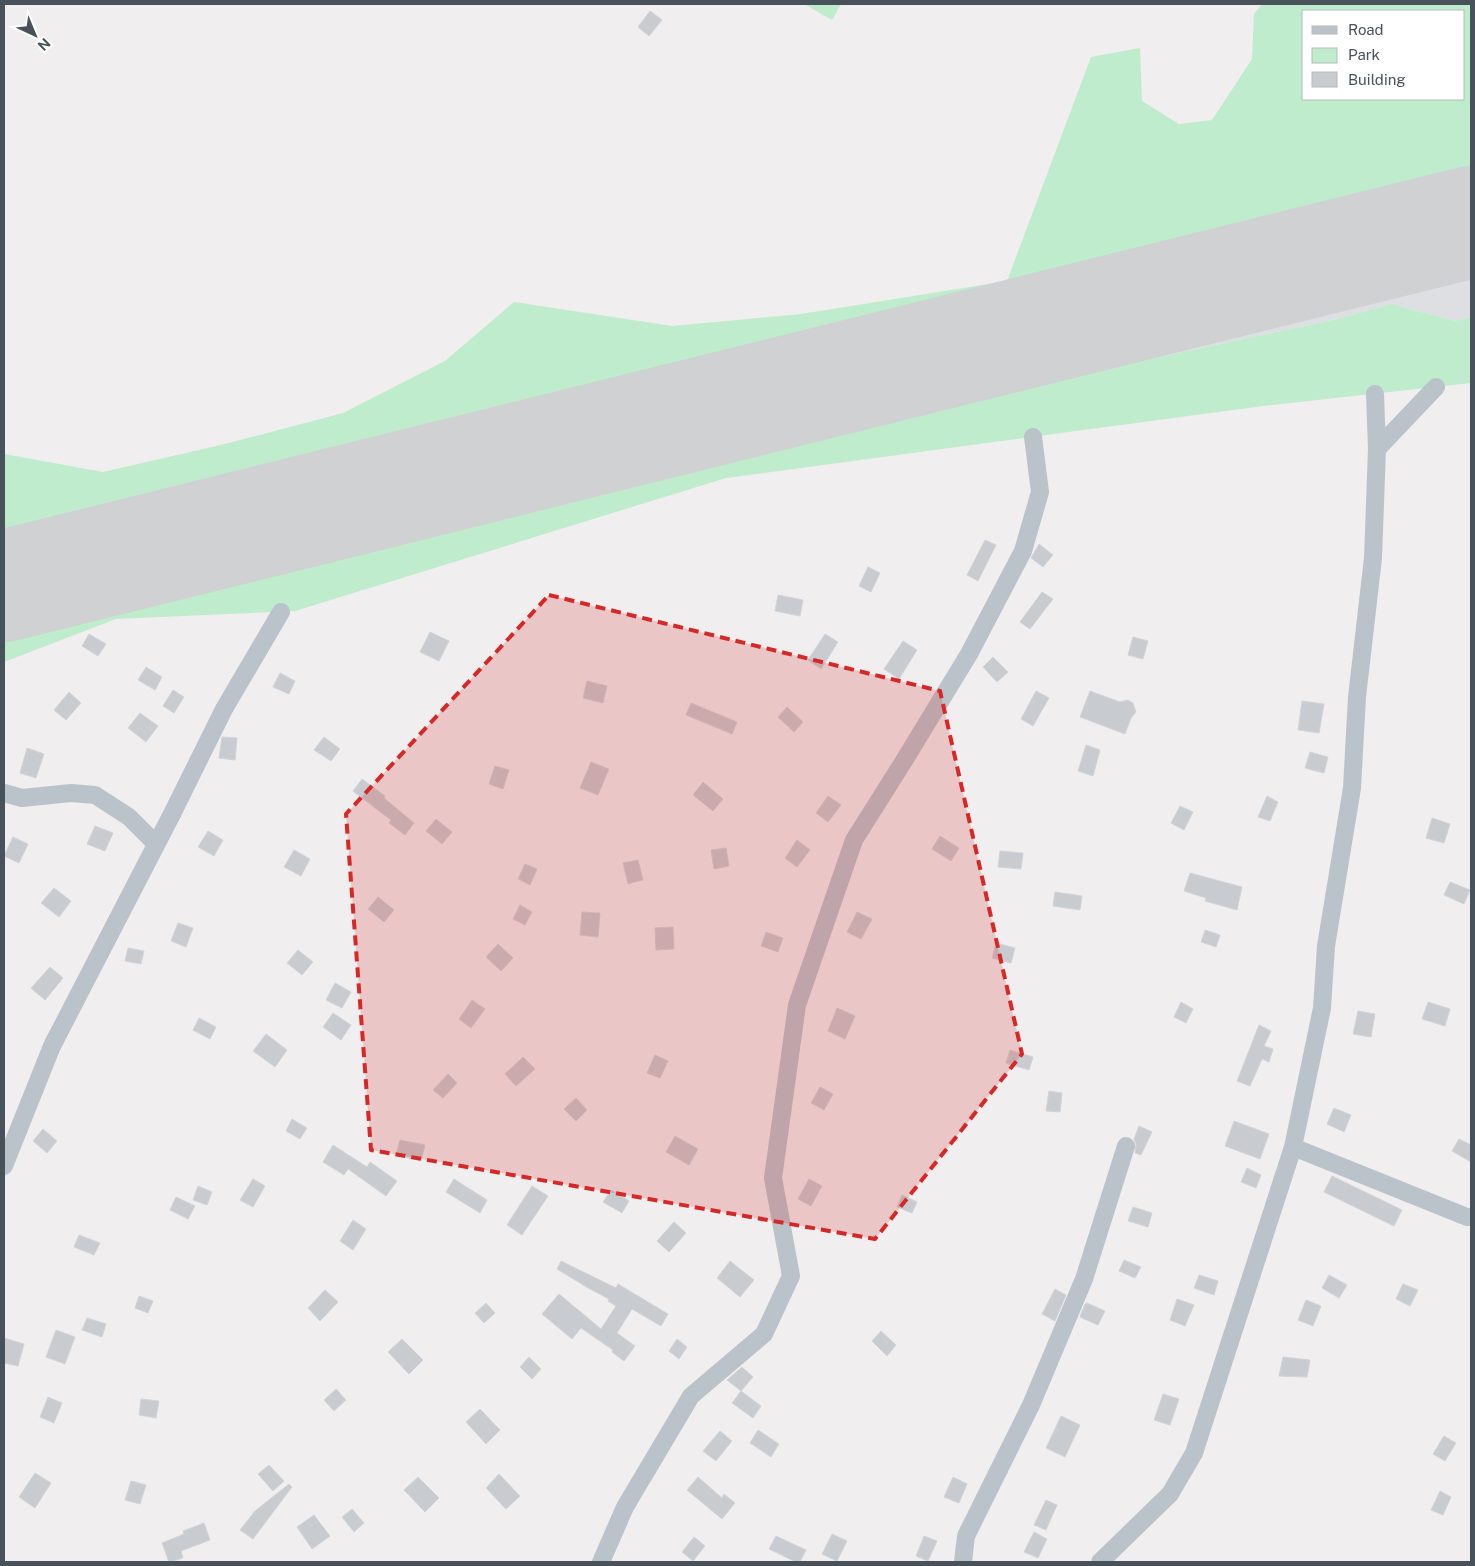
<svg xmlns="http://www.w3.org/2000/svg" width="1475" height="1566" font-family="'Public Sans',sans-serif">
<rect width="100%" height="100%" fill="#f0eeee"/>
<path fill="#dddfe2" d="M1471 199V317L1455 321 1391 304 1338 319 1000 391 642 475 223 579 4 640V552L330 468 824 348 1362 227Z"/>
<path fill="#beeccc" fill-rule="evenodd" d="M804 4H841L832 20Z
M1262 4H1471V199C1255 253 1037 298 821 349 548 414 276 482 4 552V454L103 472 225 444 343 413 445 361 514 302 672 326 801 314 1007 281 1091 57 1140 48 1142 101 1179 124 1212 120 1252 59 1254 14ZM1304 11H1464V99H1304Z
M1391 304 1455 321 1471 317V383L1263 406 726 478 295 611 116 619 4 662V640L223 579 642 475 1000 391 1338 319Z"/>
<g fill="none" stroke-linecap="round" stroke-linejoin="round">
<path stroke="#d0d1d3" stroke-width="112" d="M4 586 1471 222"/>
</g>
<path fill="#c8cbd0" stroke="#d2d4d9" d="M650 11 662 20 649 36 638 27Z
M985 540 996 545 978 581 967 575Z
M1039 544 1053 555 1043 567 1031 558Z
M868 567 880 573 871 592 859 586Z
M1042 592 1053 599 1030 629 1020 622Z
M778 595 803 600 800 616 775 611Z
M430 632 449 641 439 661 420 652Z
M89 634 106 644 98 656 82 646Z
M825 634 838 642 821 669 808 660Z
M1133 637 1148 641 1143 659 1128 655Z
M903 641 917 650 899 679 884 669Z
M993 657 1008 672 997 682 983 667Z
M146 667 162 677 155 690 138 680Z
M280 673 295 681 289 694 273 687Z
M587 681 607 686 603 703 583 698Z
M173 690 184 697 174 713 163 706Z
M1036 691 1049 698 1033 726 1021 719Z
M1090 691 1120 702 1128 700 1133 703 1136 712 1131 718 1125 734 1080 717Z
M69 692 81 703 66 720 54 710Z
M1302 701 1324 704 1319 733 1298 730Z
M691 703 737 722 732 734 686 715Z
M787 707 803 722 794 732 778 717Z
M140 713 158 726 146 742 128 728Z
M222 737 237 738 235 760 219 758Z
M324 737 340 749 331 761 314 750Z
M1086 745 1100 750 1093 776 1078 771Z
M27 748 44 754 36 778 20 773Z
M1310 752 1328 757 1324 773 1305 768Z
M591 762 609 769 598 795 580 788Z
M495 766 509 770 503 789 489 784Z
M362 779 385 796 384 798 414 823 405 835 389 823 391 820 353 791Z
M703 782 723 799 713 811 693 795Z
M828 796 841 805 828 822 816 813Z
M1267 796 1278 802 1270 821 1258 817Z
M1180 806 1193 812 1184 830 1171 823Z
M1432 818 1450 824 1444 843 1426 838Z
M436 819 452 832 442 844 426 831Z
M95 826 113 833 105 851 87 844Z
M208 831 223 840 214 856 198 847Z
M940 836 959 848 951 861 932 849Z
M13 837 28 844 19 863 4 856Z
M797 840 810 850 797 867 785 858Z
M726 848 729 866 714 869 711 850Z
M294 850 310 859 301 876 284 867Z
M1000 851 1023 853 1021 869 998 867Z
M638 860 643 880 628 884 623 863Z
M525 864 537 869 530 885 518 879Z
M1190 873 1242 887 1237 910 1205 901 1206 898 1184 891Z
M1450 882 1470 890 1464 904 1444 895Z
M54 888 71 901 59 917 41 903Z
M1055 892 1082 896 1080 910 1053 906Z
M378 897 394 910 384 922 368 909Z
M520 905 532 912 525 925 513 919Z
M582 912 600 913 598 937 580 935Z
M857 912 872 919 861 939 847 932Z
M178 923 193 928 186 947 171 941Z
M673 927 674 949 656 950 655 928Z
M1205 930 1220 935 1216 947 1201 942Z
M766 932 783 938 778 952 761 946Z
M996 943 1015 948 1011 963 992 958Z
M498 944 513 958 501 971 486 957Z
M128 948 144 951 141 964 125 961Z
M298 950 313 962 302 975 287 963Z
M50 967 63 978 45 1000 31 988Z
M335 983 351 992 342 1008 326 1000Z
M472 1000 485 1009 471 1028 459 1019Z
M1181 1002 1193 1009 1186 1023 1174 1017Z
M1428 1002 1450 1009 1445 1026 1422 1019Z
M837 1008 855 1016 845 1039 828 1031Z
M1358 1011 1375 1014 1371 1037 1353 1034Z
M333 1013 351 1025 341 1040 323 1027Z
M199 1018 216 1027 210 1039 193 1030Z
M1259 1025 1271 1031 1264 1046 1273 1049 1269 1062 1262 1059 1250 1086 1237 1081Z
M266 1034 287 1050 275 1067 253 1051Z
M1010 1050 1033 1057 1029 1070 1006 1063Z
M655 1055 668 1061 660 1078 647 1073Z
M523 1057 535 1069 516 1086 505 1074Z
M448 1074 457 1083 443 1098 433 1090Z
M820 1087 833 1094 824 1110 811 1103Z
M1049 1091 1062 1093 1060 1112 1046 1111Z
M576 1098 587 1110 576 1121 564 1109Z
M1334 1108 1351 1115 1344 1132 1327 1124Z
M292 1119 307 1128 300 1139 286 1131Z
M1234 1121 1269 1134 1260 1159 1225 1146Z
M1139 1126 1152 1132 1141 1155 1135 1153 1136 1144 1134 1139Z
M43 1129 57 1141 47 1153 33 1141Z
M675 1136 698 1149 689 1165 666 1152Z
M1459 1139 1471 1145V1162L1452 1151Z
M400 1140 425 1145 421 1161 396 1155Z
M333 1145 367 1167 370 1162 397 1181 386 1196 348 1169 344 1175 323 1162Z
M1247 1168 1261 1175 1256 1188 1241 1182Z
M1332 1176 1402 1210 1394 1226 1324 1192Z
M253 1179 265 1186 253 1207 240 1200Z
M454 1179 487 1200 480 1213 446 1192Z
M809 1179 822 1186 811 1206 798 1199Z
M198 1186 212 1192 207 1205 193 1200Z
M532 1186 548 1196 522 1235 507 1225Z
M611 1190 629 1201 622 1213 603 1202Z
M902 1195 917 1202 912 1213 897 1207Z
M176 1197 195 1206 188 1219 170 1210Z
M1133 1207 1152 1213 1148 1227 1128 1221Z
M353 1220 366 1229 353 1250 340 1241Z
M674 1222 686 1233 669 1252 657 1241Z
M79 1235 100 1243 94 1255 74 1247Z
M1124 1260 1141 1267 1135 1278 1119 1271Z
M561 1261 616 1288 618 1284 668 1314 661 1326 632 1309 617 1333 635 1346 624 1361 612 1352 613 1350 581 1328 572 1339 542 1314 559 1294 601 1329 616 1306 608 1301 609 1299 588 1288 557 1269Z
M730 1261 754 1280 740 1297 717 1278Z
M1199 1275 1218 1281 1214 1295 1194 1288Z
M1329 1275 1347 1285 1339 1298 1322 1288Z
M1403 1284 1418 1290 1410 1306 1396 1299Z
M1055 1289 1066 1295 1055 1321 1042 1314Z
M325 1290 338 1302 320 1321 308 1308Z
M139 1296 153 1301 148 1313 135 1308Z
M1177 1299 1194 1305 1185 1326 1170 1320Z
M1306 1300 1321 1306 1313 1326 1298 1320Z
M486 1303 495 1313 484 1323 475 1313Z
M1087 1303 1105 1311 1098 1325 1080 1317 1085 1304Z
M87 1318 106 1324 102 1337 82 1330Z
M56 1330 75 1337 65 1364 46 1357Z
M881 1331 896 1345 887 1356 872 1341Z
M4 1338 24 1344 18 1366 4 1363Z
M402 1339 423 1360 409 1374 388 1352Z
M677 1339 687 1347 679 1359 669 1351Z
M529 1357 541 1369 532 1379 520 1367Z
M1283 1357 1310 1360 1307 1377 1279 1376Z
M742 1367 753 1377 741 1391 727 1380Z
M336 1389 346 1400 334 1411 324 1400Z
M741 1391 761 1406 753 1418 732 1403Z
M1163 1394 1179 1399 1170 1425 1154 1420Z
M48 1397 62 1403 54 1423 40 1417Z
M141 1399 159 1401 156 1418 139 1415Z
M480 1409 500 1430 486 1444 466 1422Z
M1061 1416 1080 1425 1065 1457 1046 1448Z
M758 1430 779 1444 771 1457 750 1443Z
M720 1431 732 1441 716 1461 703 1451Z
M1444 1436 1456 1443 1445 1461 1433 1454Z
M269 1465 284 1481 273 1491 258 1474Z
M35 1473 51 1483 35 1508 19 1497Z
M499 1474 520 1496 506 1509 486 1488Z
M418 1477 439 1498 425 1512 404 1490Z
M698 1477 722 1498 724 1494 735 1503 722 1519 687 1490Z
M953 1477 967 1484 959 1503 944 1497Z
M131 1481 146 1485 140 1504 125 1500Z
M289 1484 292 1487 253 1539 240 1530 255 1511Z
M1440 1491 1451 1497 1443 1515 1431 1510Z
M1046 1500 1057 1505 1046 1530 1034 1525Z
M352 1509 364 1523 354 1532 342 1517Z
M314 1515 330 1536 312 1549 297 1527Z
M204 1523 210 1540 181 1551 183 1558 169 1562 162 1543 184 1534 183 1531Z
M1034 1532 1047 1539 1038 1558 1024 1552Z
M832 1534 847 1541 837 1561 822 1554Z
M776 1536 806 1550 800 1562H796L769 1549Z
M924 1536 937 1541 928 1561 916 1556Z
M694 1537 705 1546 693 1561 682 1552Z"/>
<g fill="none" stroke-linecap="round" stroke-linejoin="round">
<path stroke="#bac3ca" stroke-width="18" d="M1377 449 1436 387
M4 793 22 798 71 793 95 795 129 817 156 844
M1293 1147 1467 1217H1471
M4 1166 52 1046 172 814 224 709 281 612
M601 1562 625 1507 691 1396 764 1334 791 1276 773 1178 797 1005 854 840 902 764 969 654 1023 551 1040 492 1033 437
M963 1562 966 1536 1031 1405 1084 1279 1126 1146
M1100 1562 1170 1494 1194 1453 1293 1147 1322 1008 1326 946 1352 788 1357 697 1373 558 1377 449 1375 394"/>
</g>
<path fill="#d62828" fill-opacity="0.2" stroke="#d62828" stroke-width="4" stroke-dasharray="10 6" stroke-linejoin="round" d="M549 595 940 691 1022 1054 875 1239 371 1150 346 814Z"/>
<rect width="1475" height="1566" fill="none" stroke="#47525a" stroke-width="10"/>
<rect x="1302" y="10" width="162" height="90" fill="#ffffff" stroke="#b5babd"/>
<rect x="1312" y="26" width="25" height="8" fill="#bac3ca" stroke="#b5babd"/>
<text x="1348" y="35" font-size="15" fill="#47525a">Road</text>
<rect x="1312" y="48" width="25" height="15" fill="#beeccc" stroke="#b5babd"/>
<text x="1348" y="60" font-size="15" fill="#47525a">Park</text>
<rect x="1312" y="72" width="25" height="15" fill="#c8cbd0" stroke="#b5babd"/>
<text x="1348" y="85" font-size="15" fill="#47525a">Building</text>
<g transform="translate(35 35) rotate(136)" stroke="#ffffff" stroke-width="4" paint-order="stroke">
<path d="M0-4L9 19L0 12L-9 19Z" fill="#47525a"/>
<text y="-8" font-size="14" font-weight="bold" text-anchor="middle" fill="#47525a">N</text>
</g>
</svg>
